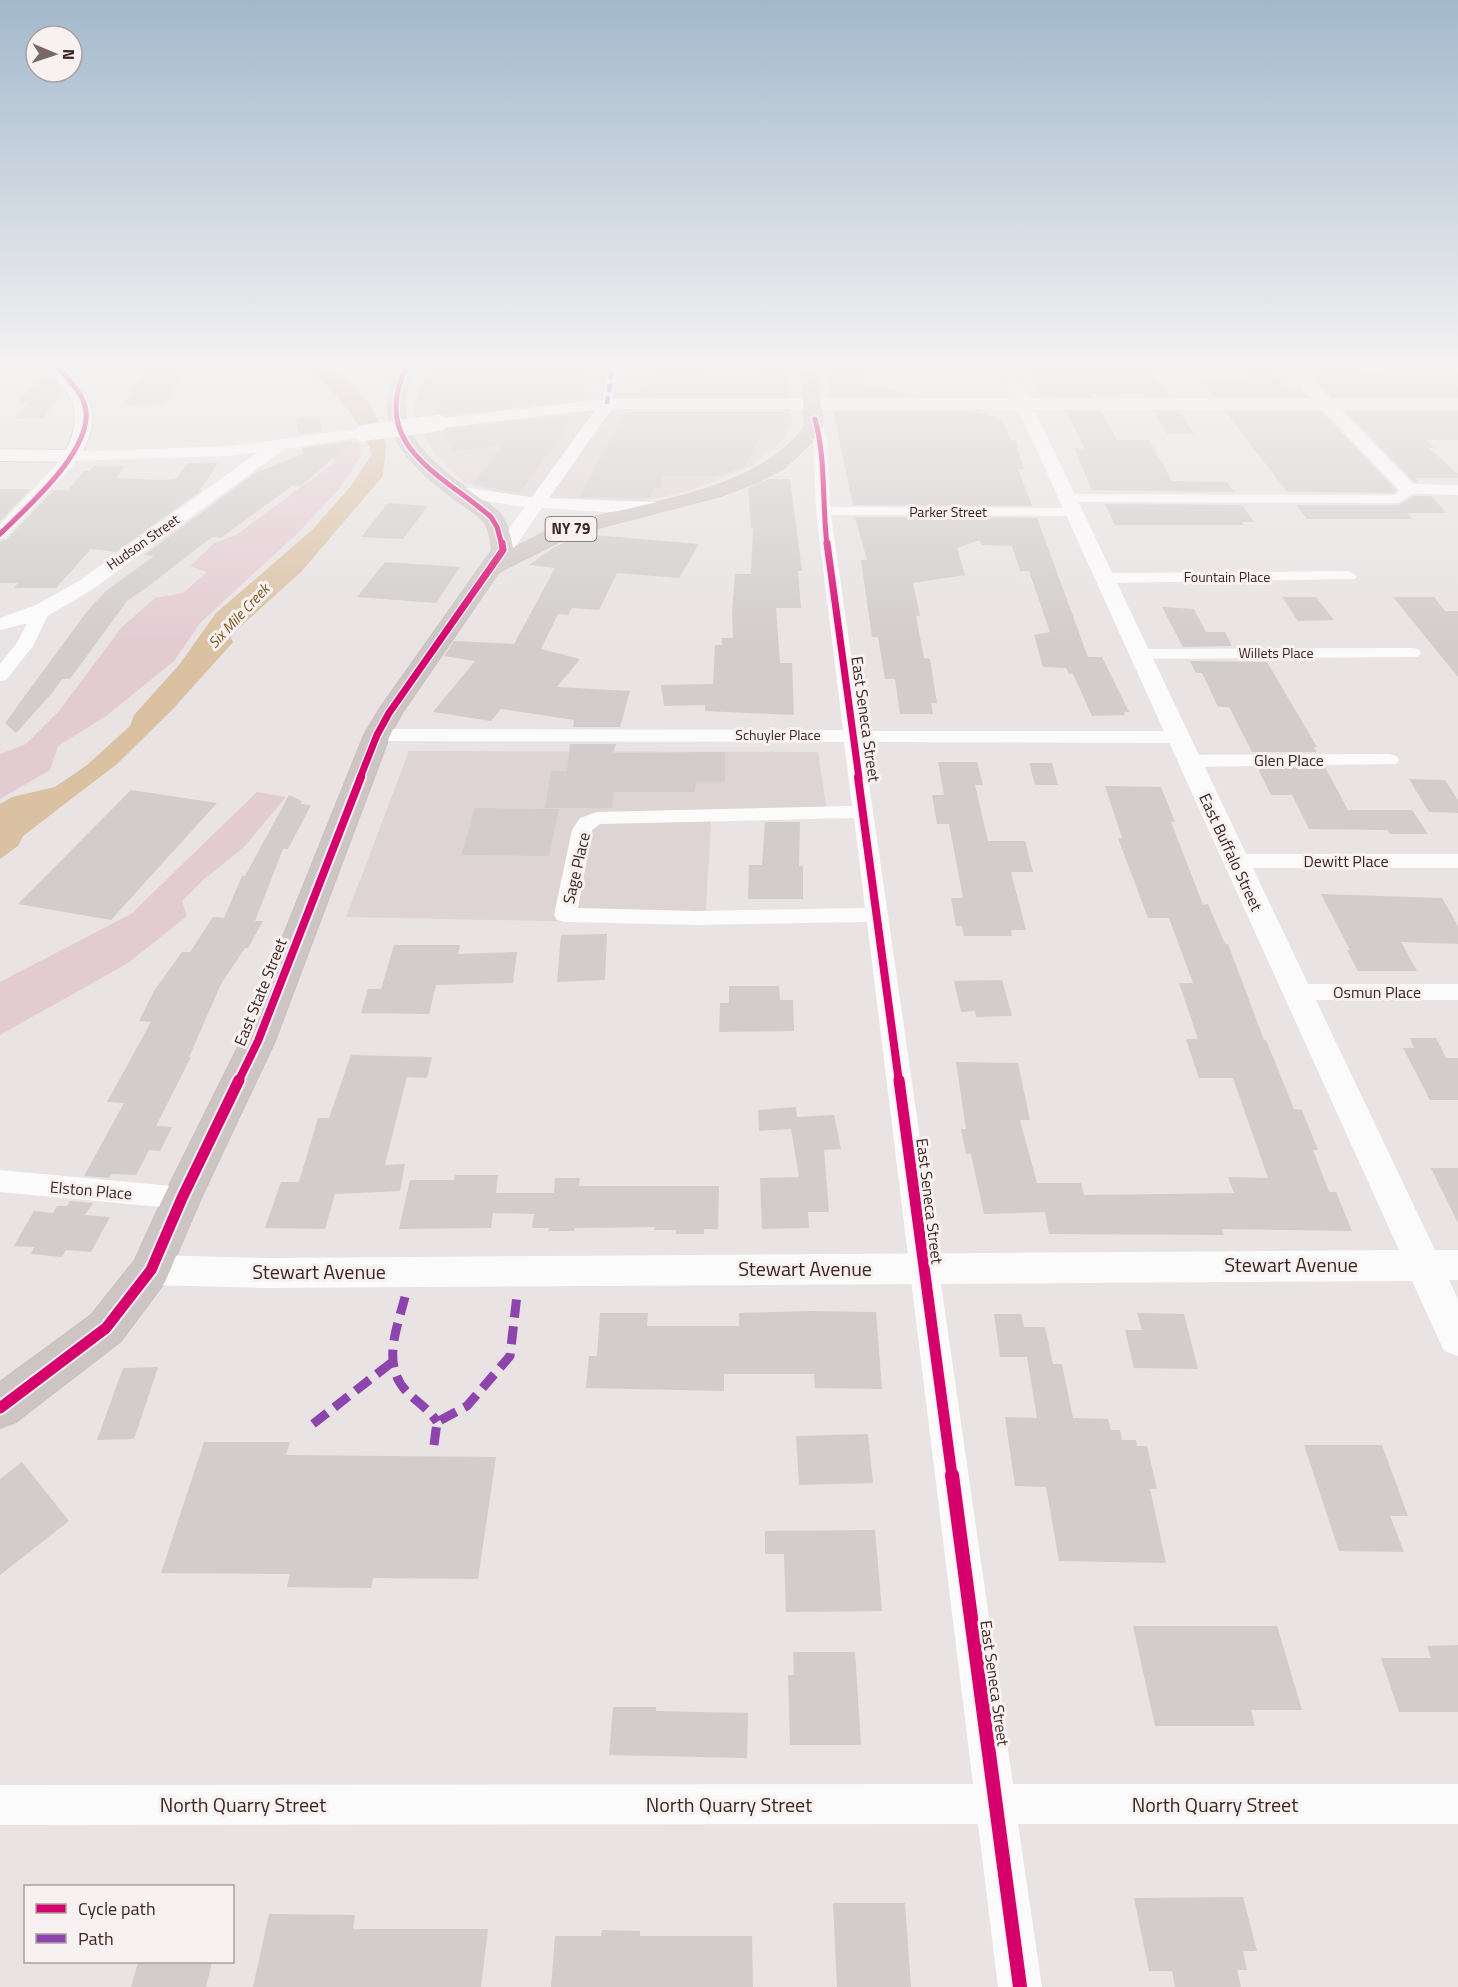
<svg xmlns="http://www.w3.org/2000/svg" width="1458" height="1987" font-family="'Titillium Web',sans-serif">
<rect width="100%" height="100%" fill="#e9e3e3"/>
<path fill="#dfd4d4" d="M433 364H787L792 421 782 441 753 465 689 491 638 502H567L507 495 468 484 460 479 435 454 425 437 415 419V400Z
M409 751 818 752 828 819 711 820 705 924 346 917Z"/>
<path fill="#e3cbd2" d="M359 442 361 456 340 488 300 531 201 622 174 661 106 716 58 746 50 770 0 799V754L26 744 59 711 122 627 155 598 183 593 207 572 190 566 214 543 236 535 335 462 328 446Z
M257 792 286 797 243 848 203 880 182 901 187 916 128 963 0 1035V982L131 914Z"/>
<path fill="#dac1a2" d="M305 364H331L368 401 382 428 386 445 383 476 301 572 230 636 233 642 173 709 117 764 23 836 18 846 0 859V804L12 797 55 787 87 765 130 726 134 715 179 665 216 613 312 530 351 486 372 454C360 417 332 391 305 364Z"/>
<path fill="#d2cccc" d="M148 364H187L165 403 124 405Z
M433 364H590L583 399 445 415 435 413 431 399H416Z
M657 364H700L701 375H760L759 371H785L787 396 635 397Z
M825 364H866L863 383 917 397H831Z
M1026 364H1065L1067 367H1118L1116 364H1147L1169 397H1146L1144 393 1091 394 1093 397 1042 395 1028 372H1031Z
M1236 364H1265L1293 393 1299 388 1308 397H1214L1202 381 1250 382Z
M1323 364H1354L1362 372 1385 370 1391 374H1458V397H1332L1313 377 1326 367Z
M41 378H55L63 391 43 418 15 419 27 403H17Z
M625 411H788L789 421H786V426H783V433H762L746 465 721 476H663L661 488H653L650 498 580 497Z
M833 411H973L1002 419 1011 440H1015L1024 469H1018L1032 506 853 505Z
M1066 411H1101L1117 440H1149L1172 481 1227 482 1234 492 1092 490 1074 448 1085 449Z
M1154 411H1179L1194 434H1167Z
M1225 411H1321L1396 490 1394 493 1287 492Z
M1345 411H1458V440H1426L1434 448H1429L1458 474V478H1415L1418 482H1414Z
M577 414 519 493 473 484 502 445 453 451 443 432 447 429Z
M319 417 322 431 299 434 296 419Z
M353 441 301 486 293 485 221 538 212 537 146 588 127 601 70 679H62L53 692 16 733 5 723 88 610 106 591 154 556 144 555 255 473 303 454 302 448Z
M187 463H218L199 492 116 552 91 549 56 588H14L18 583H0V541L7 539 53 490H68L84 471H90L94 466H125L116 478 167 480 176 479Z
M768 479H790L802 571H798L801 608H776L780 663H792L794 715 705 711V705L664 706 661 685 713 684 715 645H722V638H733L732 613 735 574H751L753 528H751L748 488Z
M0 489H30L0 522Z
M1414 496H1431L1447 513H1407L1412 519H1307L1296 505H1398Z
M388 503 428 506 403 539 361 537Z
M1105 504 1242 505 1254 522H1242L1244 525H1115Z
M855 517 1037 518 1088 657H1102L1129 712H1124L1125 715 1092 716 1073 674H1069L1066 668 1043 667 1034 635 1050 632 1029 571H1020L1012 546 982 545 980 540 957 548 965 575 913 583 920 616H916L924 658 930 659 937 703H931L933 714H900L895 679H885L878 637H872L861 560H867Z
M583 534 699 544 679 578 617 573 599 610 572 608 568 615 558 614 541 649 580 659 557 687 630 691 620 727H573L574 720 501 709 491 721 433 712 475 661 444 656 454 641 514 644 555 568 529 565 554 547Z
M385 562 460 567 436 603 357 597Z
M1282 597H1316L1334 620 1298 621Z
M1393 597H1434L1445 611H1458V677Z
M1162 607 1194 609 1206 632H1225L1232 646 1183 647Z
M1190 661 1267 662 1317 747H1314L1317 752H1252L1229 707H1218L1202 673H1196Z
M570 744H616L613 753 725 752V782H696L695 792H614L612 808H545L551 771H567Z
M938 762H977L983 785H975L988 841H1025L1033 872H1011L1026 930H1011L1012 936H964L962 926H956L951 898H963L949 824H937L932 795H944Z
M1029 763H1052L1058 785H1035Z
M1325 767 1348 810H1412L1428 834H1390L1387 830 1309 829 1292 795H1271L1259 771 1260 768Z
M1409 779 1445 780 1458 800V813L1429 812Z
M1105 786 1161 787 1175 822H1171L1203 905 1208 904 1225 944H1228L1264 1040H1266L1294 1109 1302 1110 1318 1150H1313L1329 1192H1336L1352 1231 1222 1229 1224 1235 1049 1234 1045 1212 984 1214 971 1154H966L961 1129H966L956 1062 1018 1063 1030 1120H1020L1037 1183H1081L1084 1195 1165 1194 1234 1193 1228 1177 1268 1178 1233 1078H1199L1186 1039H1198L1179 983H1193L1169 918H1148L1118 838H1122Z
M131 790 217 803 111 920 18 904Z
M289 795 302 801 301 804 311 805 288 849H283L255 921H263L248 948H245L221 984 189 1057H191L156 1126 172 1127 160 1151 149 1150 136 1175 111 1174 109 1178 84 1176 124 1103 107 1102 151 1022 139 1021 154 991 182 952H190L213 917 224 918 242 876H245Z
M475 808 559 809 549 856 461 855Z
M765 822H800L799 866H803V899H748L749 865H762Z
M1321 894 1442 898 1458 926V944L1401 942 1417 971H1358L1347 950H1350Z
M607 934 605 980 557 982 561 935Z
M394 945H460L458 954 517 952 513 983 436 985 429 1014 361 1013 368 989H381Z
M1002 980 1012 1016 976 1017 975 1011 961 1012 954 981Z
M729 986H779L780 1000H793L794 1031 719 1032 720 1003H729Z
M1410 1038H1436L1446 1058H1458V1100H1430L1403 1048H1414Z
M351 1055 432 1057 427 1078 407 1077 385 1165 405 1164 400 1191 335 1194 325 1229 265 1228 281 1182H299L318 1118H329Z
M796 1107 797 1117 834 1115 841 1149 824 1150 829 1212H808L809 1228 762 1229 760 1178 799 1177 791 1129 759 1131 758 1110Z
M1431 1168H1458V1223Z
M455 1175H498L496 1193H554L555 1178H580L579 1186H719L718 1229H704V1234H676V1230H654L655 1227 575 1228 574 1231H548L549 1228H532L534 1214 493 1213 491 1228 399 1229 410 1180H454Z
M70 1201 93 1203 85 1215 110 1217 91 1252 66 1250 62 1257 31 1254 34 1247 14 1246 34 1211 53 1213 57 1206H67Z
M812 1311 876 1312 882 1389 815 1388 814 1374H724V1391L586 1388 589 1356H597L600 1313H648L647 1326H739V1313Z
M1137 1313 1184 1314 1198 1369 1134 1368 1125 1330H1142Z
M994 1314H1021L1024 1327H1045L1053 1364H1062L1073 1418 1108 1419 1111 1430H1120L1122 1440H1136L1137 1446H1147L1157 1489H1150L1166 1563 1059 1561 1046 1487 1015 1486 1005 1417 1037 1418 1027 1357H1000Z
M158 1367 134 1439 97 1440 123 1368Z
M868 1434 873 1483 799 1485 796 1436Z
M204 1442H290L286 1455 496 1457 478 1579 373 1578 371 1588 287 1587 290 1574 161 1573Z
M1304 1445H1382L1408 1516H1390L1404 1552 1339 1551Z
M22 1462 69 1521 0 1575V1479Z
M875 1530 882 1611 786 1612 784 1554H765V1531Z
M1133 1626H1277L1302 1710H1251L1255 1726H1155Z
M1458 1645V1712H1399L1381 1658H1431L1427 1646Z
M793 1652H855L861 1745H790L788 1675H794Z
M613 1707H656V1711L748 1713 747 1758 609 1755Z
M1243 1897 1257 1951H1243L1247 1970H1237L1241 1987H1175L1172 1971H1149L1134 1898Z
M833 1903H905L911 1987H837Z
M269 1914 355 1915 353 1929H488L481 1987H253Z
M602 1930 640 1931V1936H752L753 1987H551L555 1936H601Z
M138 1962H212L206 1987H131Z"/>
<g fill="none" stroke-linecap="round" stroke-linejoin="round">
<defs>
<path id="secondary" d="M48 364H64C91 403 104 409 81 456L79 460 72 462 0 461V449L66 450C86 410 70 397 48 364Z"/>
<path id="trunk" d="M400 364H416C384 427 425 458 471 492 480 499 492 505 500 514 508 524 511 537 513 548 529 541 546 530 563 525 637 502 759 494 805 426L800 364H816L823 426 812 442 784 468 757 482 721 496 575 534 499 572 402 713 390 735 275 1041 201 1198 165 1282 121 1341 16 1422 0 1428V1382L91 1315 135 1260 163 1198 241 1041 364 735 380 708 492 550C491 541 490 531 485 523 479 514 465 507 456 500 410 465 366 427 400 364Z"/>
</defs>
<use href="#secondary" stroke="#c9c0bf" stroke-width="2"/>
<use href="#trunk" stroke="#c9c1c0" stroke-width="2"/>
<path fill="#fcfbfb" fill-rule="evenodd" d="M609 364H617L612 404 607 407 602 404Z"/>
<path fill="#fcfbfb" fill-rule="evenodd" d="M815 415 821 419 827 438 830 507 1073 508 1080 512 1073 516 831 515 862 731H1178L1185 733 1188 737 1185 741 1178 743 863 742 1013 1784H1458V1824H1018L1042 1987H998L978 1824 0 1825V1785L973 1784 867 922 697 925 565 922 557 920 554 915 572 830 580 818 597 812 852 806 844 742 377 741 370 739 368 735 370 731 377 729 843 730 816 511 813 438 809 419ZM854 818 865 908 697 911 578 908 592 830 600 824Z
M72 452 79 456 71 468 5 537 0 539V525L67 453Z
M1408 485 1413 486 1414 493 1398 503 1066 502 1059 498 1066 494 1395 495 1403 486Z
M1349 571 1357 576 1355 579 1104 583 1096 578 1104 573Z
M42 606 50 611 33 646 6 680 0 681V664L16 644 36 607Z
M1412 648 1418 649 1421 653 1418 657 1140 659 1134 658 1131 654 1134 650 1140 649Z
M1389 754 1396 756 1399 760 1396 764 1188 767 1181 765 1178 761 1181 757 1188 755Z
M1235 854H1458V868H1235L1227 866 1224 861 1227 856Z
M1295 984H1458V1000H1295L1287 998 1283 992 1287 986Z
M0 1170 182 1187 192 1190 196 1198 192 1206 182 1209 0 1192Z"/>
<path fill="#fcfbfb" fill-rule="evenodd" d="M998 364H1012L1029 399H1313L1281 364H1296L1331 399H1458V409H1340L1413 484 1458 485V495L1402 493 1322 409H1034L1435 1250H1458V1280H1449L1458 1299V1356L1444 1351 1412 1281 266 1288 151 1285 138 1281 133 1270 138 1259 151 1255 266 1258 1399 1250 1018 409H612L549 498 655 502 661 503 664 507 661 511 605 512 542 508 510 554H496L493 550 525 507 459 497 453 496 450 492 453 488 459 487 532 497 595 410 439 428 431 423 439 418 607 399H1014Z
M363 428 369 430 371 433 369 436 284 449 93 589 51 614 29 623 0 630V618L36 605 79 581 258 452 229 456 72 461 66 460 64 456 66 452 229 446Z"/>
<use href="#secondary" fill="#fcfbfb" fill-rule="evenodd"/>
<use href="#trunk" fill="#ccc5c3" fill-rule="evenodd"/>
<path stroke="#fcfbfb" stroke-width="16" d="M363 433 439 423"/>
<path stroke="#8e44ad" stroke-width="4.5" stroke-dasharray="8 4.5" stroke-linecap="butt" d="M607 404 613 364"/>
<path stroke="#8e44ad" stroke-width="9" stroke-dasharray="18 9" stroke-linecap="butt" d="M405 1297C397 1328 381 1365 407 1392 417 1402 429 1409 437 1422
M313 1424 391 1363
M434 1445 437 1422 467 1406 510 1356 517 1295"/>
<defs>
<path id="cycleway-far4" d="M408 364C366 445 442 474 491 517L497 527 502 545
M815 419C826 459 822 503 827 545
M0 534C27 507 96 448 85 406 81 390 65 377 56 364"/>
<path id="cycleway-far3" d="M827 543 859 778
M360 778 377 735 389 713 503 550 502 543"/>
<path id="cycleway-far2" d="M858 777 899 1082
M238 1082 258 1041 361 777"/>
<path id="cycleway-far1" d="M899 1080 952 1476
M0 1408 106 1328 151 1270 182 1198 239 1080"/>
<path id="cycleway" d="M952 1475 1020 1987"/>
</defs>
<use href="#cycleway-far4" stroke="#f8f1f2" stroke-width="8"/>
<use href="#cycleway-far3" stroke="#f8f1f2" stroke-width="10"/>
<use href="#cycleway-far2" stroke="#f8f1f2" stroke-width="12"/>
<use href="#cycleway-far1" stroke="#f8f1f2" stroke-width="15"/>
<use href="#cycleway" stroke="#f8f1f2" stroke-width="18"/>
<use href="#cycleway-far4" stroke="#d6006c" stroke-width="5"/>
<use href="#cycleway-far3" stroke="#d6006c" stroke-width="7"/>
<use href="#cycleway-far2" stroke="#d6006c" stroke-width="8"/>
<use href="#cycleway-far1" stroke="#d6006c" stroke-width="11"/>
<use href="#cycleway" stroke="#d6006c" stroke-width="14"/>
</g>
<linearGradient id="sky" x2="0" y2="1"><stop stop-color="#a2b9cc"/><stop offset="0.57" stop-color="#f5f2f2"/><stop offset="1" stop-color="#f5f2f2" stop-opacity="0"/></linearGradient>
<rect width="1458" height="642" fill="url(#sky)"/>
<g text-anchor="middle" stroke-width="6" stroke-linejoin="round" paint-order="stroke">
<g font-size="14" fill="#3d2520" stroke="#f8f1f2">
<text x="948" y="517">Parker Street</text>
<text transform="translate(143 542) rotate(-35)" y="5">Hudson Street</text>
<text x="1227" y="582">Fountain Place</text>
<text x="1276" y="658">Willets Place</text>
<text x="778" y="740">Schuyler Place</text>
</g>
<rect fill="#f8f1f2" stroke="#75625f" stroke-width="1.5" x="545.5" y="517" width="51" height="24" rx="4.5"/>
<g font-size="15" font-weight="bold" fill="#3d2520">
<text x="571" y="534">NY 79</text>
</g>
<g font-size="15" font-style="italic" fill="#7b5318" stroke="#f8f1f2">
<text transform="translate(239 616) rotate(-47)" y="5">Six Mile Creek</text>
</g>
<g font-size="16" fill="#3d2520" stroke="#f8f1f2">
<text transform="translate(866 719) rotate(82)" y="6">East Seneca Street</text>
<text x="1289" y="766">Glen Place</text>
<text transform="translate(1231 852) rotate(65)" y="6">East Buffalo Street</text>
<text x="1346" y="867">Dewitt Place</text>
<text transform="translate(576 868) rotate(-77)" y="6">Sage Place</text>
<text transform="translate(260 992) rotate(-68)" y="6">East State Street</text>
<text x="1377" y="998">Osmun Place</text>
<text transform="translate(91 1190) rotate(5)" y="6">Elston Place</text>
<text transform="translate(930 1201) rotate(83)" y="6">East Seneca Street</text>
<text transform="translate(995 1683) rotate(82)" y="6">East Seneca Street</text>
</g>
<g font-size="20" fill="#3d2520" stroke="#f8f1f2">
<text x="1291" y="1272">Stewart Avenue</text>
<text x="805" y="1276">Stewart Avenue</text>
<text x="319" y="1279">Stewart Avenue</text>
<text x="243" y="1812">North Quarry Street</text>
<text x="729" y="1812">North Quarry Street</text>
<text x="1215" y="1812">North Quarry Street</text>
</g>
</g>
<rect x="24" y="1885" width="210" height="78" fill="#f8f1f2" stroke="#ad9f9e" stroke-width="1.5"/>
<rect x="36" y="1904" width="30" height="9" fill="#d6006c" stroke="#ad9f9e" stroke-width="1.5"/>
<text x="78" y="1915" font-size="18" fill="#3d2520">Cycle path</text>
<rect x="36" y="1934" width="30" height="9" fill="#8e44ad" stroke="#ad9f9e" stroke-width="1.5"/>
<text x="78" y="1945" font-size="18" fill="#3d2520">Path</text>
<g transform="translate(54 54) rotate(92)"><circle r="28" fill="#f8f1f2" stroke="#ad9f9e" stroke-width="1.5"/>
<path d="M0-4.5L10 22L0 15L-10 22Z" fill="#796864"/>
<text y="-9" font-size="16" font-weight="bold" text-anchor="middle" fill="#3d2520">N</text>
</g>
</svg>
